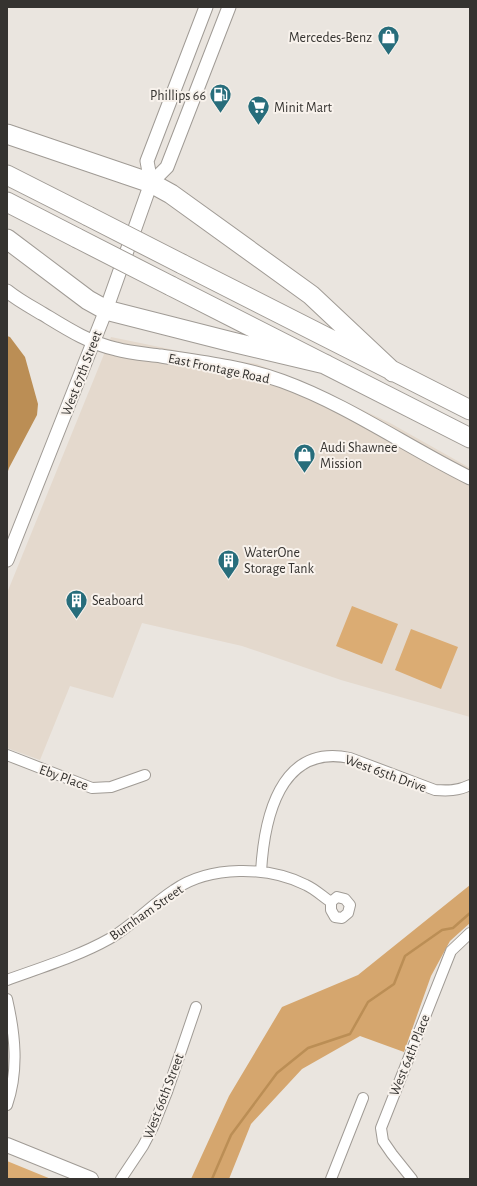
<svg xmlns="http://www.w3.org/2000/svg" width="477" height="1186" font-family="'Alegreya Sans',sans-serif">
<rect width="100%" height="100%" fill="#eae5df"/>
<path fill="#e4d9cd" d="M111 337 213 358 257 364 310 385 390 423 470 468V717L341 680 242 646 142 623 113 698 70 686 40 760 7 748V593Z"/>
<path fill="#dbac73" d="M352 606 398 624 382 664 336 646Z
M411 629 458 647 441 689 395 670Z
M7 1161 51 1179H7Z"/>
<path fill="#d5a66e" d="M470 885V923L450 941 431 976 404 1052 360 1036 302 1069 251 1124 229 1179H191L229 1096 282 1007 358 975Z"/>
<path fill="#bb8e55" d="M7 336 10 337 25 357 38 404 37 415 9 468 7 474Z"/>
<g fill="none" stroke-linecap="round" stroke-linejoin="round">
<path stroke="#bb8e55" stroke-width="2.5" d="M212 1179 231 1135 277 1073 308 1048 350 1034 368 1002 394 984 405 956 442 930 453 928 470 913"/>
<defs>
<path id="minor" d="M7 755 92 788 111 787 145 775
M261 872C264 820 279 743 350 758L435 790C447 791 458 791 470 785
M337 897 345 899 350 905 348 913 342 918 335 917 331 910V902Z
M7 980C40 968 79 956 109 939 133 925 151 905 174 890 210 865 268 866 306 885 315 889 323 897 331 902
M7 999C15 1034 19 1070 7 1105
M121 1179 143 1146 153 1127 167 1092 196 1007
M331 1179 363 1098
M412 1179 392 1154 383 1141 381 1128 451 951 470 933"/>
<path id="tertiary" d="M151 183 147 161 206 7
M7 291C18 300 31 307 43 314 66 328 89 343 116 349 130 353 146 354 161 356 201 362 243 367 282 381 348 405 407 447 470 478
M7 560 106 310 151 183 167 167 229 7"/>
<path id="secondary" d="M7 1145 91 1179"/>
<path id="motorway" d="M7 134 151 183 171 194 311 295 393 372
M7 175 88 216
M7 202 77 238
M7 239 88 300 106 310 232 342 325 364
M182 264 470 410
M171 286 470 438"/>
</defs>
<use href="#minor" stroke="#a09b95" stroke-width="12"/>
<use href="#tertiary" stroke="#a09b95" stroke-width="15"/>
<use href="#secondary" stroke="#a09b95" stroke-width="16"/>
<use href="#motorway" stroke="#a09b95" stroke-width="21"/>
<use href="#minor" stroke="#fff" stroke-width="10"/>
<use href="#tertiary" stroke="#fff" stroke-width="13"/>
<use href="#secondary" stroke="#fff" stroke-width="14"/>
<use href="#motorway" stroke="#fff" stroke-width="19"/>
<defs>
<path id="motorway-bridge" d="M88 216 182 264
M77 238 171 286"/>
</defs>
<use href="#motorway-bridge" stroke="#a09b95" stroke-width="21" stroke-linecap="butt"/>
<use href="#motorway-bridge" stroke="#fff" stroke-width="19"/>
</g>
<defs>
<symbol id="shop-pin" viewBox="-11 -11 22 30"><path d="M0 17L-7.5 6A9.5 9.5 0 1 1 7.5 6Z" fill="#276d7b" stroke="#f8f2ec"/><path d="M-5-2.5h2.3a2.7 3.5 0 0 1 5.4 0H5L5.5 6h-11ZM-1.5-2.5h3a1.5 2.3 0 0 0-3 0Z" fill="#fff"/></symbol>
<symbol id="fuel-pin" viewBox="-11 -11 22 30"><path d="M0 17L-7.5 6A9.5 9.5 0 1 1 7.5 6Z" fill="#276d7b" stroke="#f8f2ec"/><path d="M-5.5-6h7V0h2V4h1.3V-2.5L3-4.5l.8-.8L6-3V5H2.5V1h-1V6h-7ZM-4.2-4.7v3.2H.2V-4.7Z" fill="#fff"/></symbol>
<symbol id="supermarket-pin" viewBox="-11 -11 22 30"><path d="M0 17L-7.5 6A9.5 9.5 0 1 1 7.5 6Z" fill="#276d7b" stroke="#f8f2ec"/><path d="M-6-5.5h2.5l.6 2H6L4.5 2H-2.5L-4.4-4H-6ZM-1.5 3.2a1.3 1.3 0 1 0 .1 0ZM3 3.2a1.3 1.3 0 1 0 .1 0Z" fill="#fff"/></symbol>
<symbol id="building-pin" viewBox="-11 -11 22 30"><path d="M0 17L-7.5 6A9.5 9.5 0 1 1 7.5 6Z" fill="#276d7b" stroke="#f8f2ec"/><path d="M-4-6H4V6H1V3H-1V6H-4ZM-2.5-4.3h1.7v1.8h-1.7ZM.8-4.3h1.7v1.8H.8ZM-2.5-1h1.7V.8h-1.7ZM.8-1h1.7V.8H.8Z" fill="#fff"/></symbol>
</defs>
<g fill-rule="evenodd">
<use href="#shop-pin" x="376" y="24" width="25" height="34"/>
<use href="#fuel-pin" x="208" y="82" width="25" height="34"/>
<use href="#supermarket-pin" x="246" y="94" width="25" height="34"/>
<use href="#shop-pin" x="292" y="442" width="25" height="34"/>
<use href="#building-pin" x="216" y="548" width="25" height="34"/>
<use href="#building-pin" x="64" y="588" width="25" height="34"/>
</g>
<g text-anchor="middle" stroke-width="4" stroke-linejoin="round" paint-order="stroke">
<g font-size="14" fill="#353330" stroke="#f8f2ec" text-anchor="start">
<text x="372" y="42" text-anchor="end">Mercedes-Benz</text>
<text x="206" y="100" text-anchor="end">Phillips 66</text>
<text x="274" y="112">Minit Mart</text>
<text x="320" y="452">Audi Shawnee<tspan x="320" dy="16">Mission</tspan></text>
<text x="244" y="557">WaterOne<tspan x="244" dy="16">Storage Tank</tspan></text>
<text x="92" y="605">Seaboard</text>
</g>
<g font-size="14" fill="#353330" stroke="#f8f2ec">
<text transform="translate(219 368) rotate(12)" y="5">East Frontage Road</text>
<text transform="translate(81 373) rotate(-69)" y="5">West 67th Street</text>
<text transform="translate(386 773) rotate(20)" y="5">West 65th Drive</text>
<text transform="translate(64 777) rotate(20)" y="5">Eby Place</text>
<text transform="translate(146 912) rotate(-35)" y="5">Burnham Street</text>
<text transform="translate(409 1055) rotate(-68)" y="5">West 64th Place</text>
<text transform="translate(163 1096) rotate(-69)" y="5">West 66th Street</text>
</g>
</g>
<rect width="477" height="1186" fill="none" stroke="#353330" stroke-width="16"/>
</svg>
